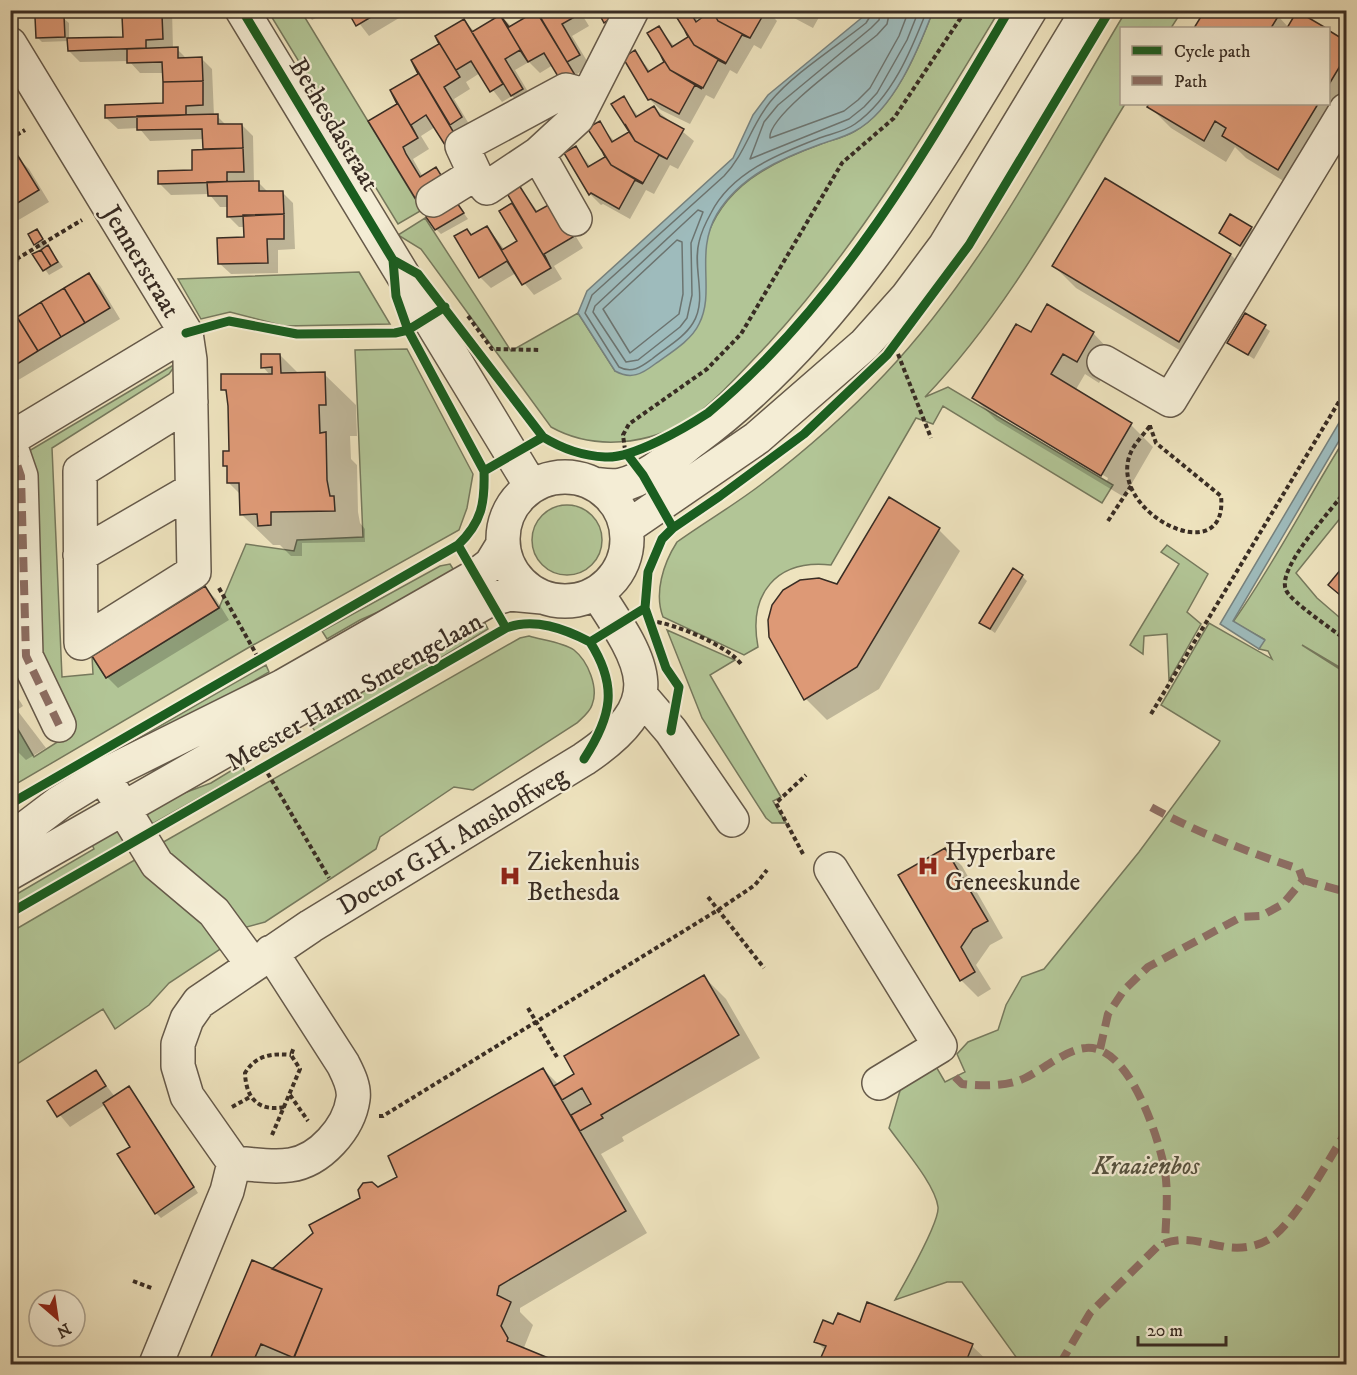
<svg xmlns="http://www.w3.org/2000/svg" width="1357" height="1375" font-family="'IM FELL DW Pica',serif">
<rect width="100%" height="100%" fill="#eee3be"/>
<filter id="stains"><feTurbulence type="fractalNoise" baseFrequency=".00333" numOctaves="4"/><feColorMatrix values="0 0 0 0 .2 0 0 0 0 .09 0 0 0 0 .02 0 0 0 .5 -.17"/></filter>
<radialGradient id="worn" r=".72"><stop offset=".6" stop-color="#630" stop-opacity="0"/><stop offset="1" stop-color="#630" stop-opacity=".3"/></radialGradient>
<path fill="#b2c596" stroke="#76795d" stroke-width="1.5" d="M268 11H301L422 210 398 224Z
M933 11H999C929 127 861 242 769 343 749 364 713 404 690 419 649 445 594 451 551 427L421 249 398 235 425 218 511 351 578 313 615 371 703 311C706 291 700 262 705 243 721 187 771 162 821 144 832 140 845 137 855 131 894 110 918 50 933 11Z
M1126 11H1182L1171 28H1122V104H1125C1064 204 1007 312 925 397L948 387 1113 485 1102 503 943 406 933 424 916 418 831 565C776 559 748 594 758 647L744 655 663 617C654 593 663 564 677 542 705 522 736 504 763 483 806 450 848 413 885 374 985 268 1052 134 1126 11Z
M359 272 390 324 284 326 230 312 201 319 178 279Z
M407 349 473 474 467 508 459 530 246 649 11 787V730L16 726 34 757 70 734 31 651 29 451 177 363 169 374 52 448 62 677 93 674 92 656 106 678 219 608 246 544 294 551 297 540 363 537 355 350Z
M1346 437V511L1296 573 1317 598 1346 623V671L1302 645 1346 673V1364H1021L962 1282H947L895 1300C904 1284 940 1222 938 1207 935 1184 903 1148 889 1128L902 1084 934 1063 945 1082 965 1072 957 1054 968 1042 998 1030 1006 1005 1022 977 1044 969 1139 852 1218 745 1220 741 1161 705 1209 623 1272 659 1268 651 1259 649 1264 639 1233 622C1275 563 1308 497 1346 437Z
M532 540a35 35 0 1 1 70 0a35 35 0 1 1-70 0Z
M1167 545 1208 574 1187 612 1201 624 1169 680 1167 634 1144 636 1143 654 1130 645 1179 564 1161 552Z
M450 564 458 577 360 620 327 639 322 631 440 566Z
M482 617 488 629 317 734 310 724 411 657Z
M667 630 735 660 710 675 781 797 773 801 786 823H772L766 818 702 718Z
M529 636C542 640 563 642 574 650 588 661 599 688 592 705 590 712 582 718 577 723L473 790 454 787 380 837 376 849 265 922 243 928 153 848 520 638Z
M266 665 269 672 103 768 99 761Z
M242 764 245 772 147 827 141 809 211 783Z
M118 827 131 837 11 907 10 898 94 849 90 840Z
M145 854 211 915 222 948 169 983 149 1005 115 1029 103 1009 11 1068V932Z"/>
<path fill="#9ebbbc" stroke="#76827f" stroke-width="1.5" d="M870 11H933C918 50 894 110 855 131 845 137 832 140 821 144 782 158 740 176 717 214 694 253 716 291 699 324 691 341 670 353 655 364 642 374 631 380 615 371L578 313 587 291 733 158 753 115 768 95Z
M1346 411V429L1233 621 1265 640 1259 649 1220 624Z"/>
<path fill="#0003" fill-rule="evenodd" d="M123 10H172L173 49H177L187 59 201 58 212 69 214 116H217L227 126 242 125 253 136 254 183 258 182 268 192H282L293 203 295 249 278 250V273L231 274 219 263 245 238V227H239L228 216V207H220L209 194 171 195 160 184 194 171 204 151V139L150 141 139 128 118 129 106 118 165 105 164 73H140L129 61 80 62 69 51V41L42 42 37 37 63 18 69 23V40L124 38Z
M304 10H318L321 15 312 20Z
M349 10H401L404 15 369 36Z
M537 10H584L581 13 589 26 572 36 590 66 577 74 585 87 553 65 540 73 529 62 515 70 533 100 523 107 512 96 502 102 480 73 466 82 470 89 454 99 472 129 460 137 435 127 421 136 429 149 413 159 423 177 436 169 447 180 427 208 416 197 370 121 399 104 391 91 420 74 441 44 464 21 475 32 501 16 512 27Z
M674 10H691L699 22 713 10H767L777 21 761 49 754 45 737 74 730 70 714 99 706 95 690 124 661 110 649 99 635 52 651 72 666 62 659 28 675 47 690 38Z
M779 10H823L813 28Z
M1207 10 1278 16 1289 28 1298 13 1323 28H1196Z
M1328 32 1346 43V114L1300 191 1246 158 1235 147 1226 162 1171 128 1149 106 1151 104H1328Z
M624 98 639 117 654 108 694 141 678 169 670 165 654 194 646 190 630 219 603 204 601 205 590 194 576 148 591 167 607 158 599 123 615 142 631 133Z
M18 158 29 169 49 202 10 225V162Z
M1105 180 1231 255 1253 277 1201 363 1076 288 1054 266Z
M517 184 538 212 563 216 583 248 554 266 562 279 534 295 516 273 491 288 480 277 467 230 473 236 487 227 505 250 519 242 501 211 515 203Z
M455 201 468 219 441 234 436 229Z
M1251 228 1256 233 1246 250 1221 232Z
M37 231 63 267 49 275 35 255 42 250 35 244Z
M10 248 20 261 10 267Z
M89 275 100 286 120 319 10 385V322Z
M10 289 15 296 10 299Z
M1246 315 1270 331 1254 359 1229 343Z
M1093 333 1115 356 1099 383 1085 374 1075 391 1131 425 1153 447 1124 497 996 420 974 398 1031 334ZM997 411 1108 478 1107 481 997 415Z
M280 355 299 374H324L356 405 357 436H350L351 459 357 465 358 512 360 523 365 529V542L302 543V556H291L280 545H273L241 514V495L229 483 225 452H230L228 394 223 389 270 375 263 367Z
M938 529 960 551 879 689 827 720 805 698 838 586Z
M1346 565V602L1330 585Z
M1022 576 1027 581 995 633 981 623Z
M205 588 216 599 229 620 118 688 107 677Z
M10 673 17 684 11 687 23 706 17 710 46 748 26 760 16 750 10 754Z
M945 849 962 866 1003 938 990 945 976 965 991 989 978 997 961 980Z
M704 977 726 999 760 1058 622 1137 624 1141 601 1154 647 1233 520 1308V1312L533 1325 523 1350 559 1364H289L277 1360 275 1364H210L252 1262 272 1270 378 1189 399 1178 543 1069 559 1085 576 1075Z
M96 1072 115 1097 129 1088 134 1093 198 1193 161 1218 156 1213 132 1148 106 1104 70 1127 49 1102Z
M861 1324 972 1346 991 1364H820L826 1351 816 1341 834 1326Z"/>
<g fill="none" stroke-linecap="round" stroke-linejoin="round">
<path stroke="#6c7470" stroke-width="1.5" d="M874 10 866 23C836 47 794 73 770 102 751 126 745 154 724 176L592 295 585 313 619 367C632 374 641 367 652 359 665 348 684 338 693 323 708 299 692 268 699 242 701 233 706 222 711 213 731 173 778 154 817 139 829 134 844 132 855 124 892 98 911 51 927 10
M881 10 879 20 871 28 778 105 764 122 750 159 849 119 864 107 877 93 907 40 919 10
M890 10 887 24 877 35C857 52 767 115 770 138L844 111 858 100 870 88 899 36 909 10
M698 210 703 212 691 243 692 295 687 318 680 327 638 360 626 362 593 312 595 306Z
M677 240 682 242 683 294 679 314 630 353 603 309Z"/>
</g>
<path fill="#dd9976" stroke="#392d24" stroke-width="1.5" d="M122 10H162V15L122 16Z
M347 10H383L356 26Z
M536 10H575L578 15 562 24 580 55 567 62Z
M597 10H615L617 15 604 23Z
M672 10H689L696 22 712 10 718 21 750 38 742 35 726 63 694 45Z
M712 10H766L750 38 718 21Z
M1205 10H1271L1279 15 1271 28H1194Z
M536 11 575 75 562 83 544 53 528 62 500 15 509 27Z
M1297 11 1326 28H1287Z
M162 15 163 39 146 40V48L68 51 67 38 123 37 122 16Z
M500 15 528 62 520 50 505 59 523 89 511 96 464 19 472 32Z
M64 16 65 37 36 38 35 17Z
M464 19 503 84 490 92 471 61 456 70 460 77 435 36Z
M659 26 672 47 688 37 684 29 694 45 726 64 718 60 703 88 670 70 647 33Z
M1328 30 1346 41V56L1328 86Z
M435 36 460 77 444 87 462 117 450 125 411 60 439 44Z
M178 47V58L202 57 203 81 163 82 162 62 127 63V49Z
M635 50 648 72 664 62 660 54 670 70 702 89 695 85 679 114 651 99 648 100 623 58Z
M411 60 457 138 445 145 426 115 411 125 418 138 390 90 418 74Z
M203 81V105L186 106V115L105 118V105L163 103V82Z
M390 90 418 138 403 147 406 154 420 177 436 167 444 180 415 198 368 121 397 104Z
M624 96 636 117 654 106 660 116 684 129 667 159 635 141 611 104Z
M1149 104H1318L1278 170 1222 136 1226 128 1215 121 1204 141 1147 107Z
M218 114V124H242L243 148 203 149 202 129 137 130V116Z
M600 121 612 142 629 132 625 124 635 141 667 159 659 155 643 183 611 165 587 128Z
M576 146 588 167 605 157 601 149 611 165 643 184 635 180 619 209 591 193 589 195 564 153Z
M243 148 244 172H227V182L158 184V171L192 170V150Z
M18 156 39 190 11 207 10 161Z
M1105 178 1231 254 1179 342 1052 266Z
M259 181V191H283L284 214 227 217V196H208L207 182Z
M517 182 536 212 552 203 573 237 544 254 551 268 505 190Z
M455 200 464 213 435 230 426 217Z
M512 203 551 268 522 285 487 226 502 250 517 241 499 211Z
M284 214V239H267L268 263 218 264 217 238 244 237 243 215Z
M1230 214 1252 227 1240 246 1219 233Z
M487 226 522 285 507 261 479 278 454 236 467 229 471 235Z
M37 229 43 239 34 245 28 234Z
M48 245 58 262 51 266 41 250Z
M41 250 51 266 43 271 32 254Z
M89 273 110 308 85 323 64 288Z
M64 288 85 323 61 337 41 302Z
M41 302 61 337 38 351 17 317Z
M1047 304 1094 332 1077 362 1063 354 1051 374 1132 423 1101 476 972 398 1016 324 1031 332Z
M1245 313 1266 325 1248 355 1227 343Z
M17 317 38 351 14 366 10 360V321Z
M261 354H280L281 373 325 372 326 405H319L320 433 326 432 327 480 330 496H334L335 511 271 512V525L258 526 257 514 240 515 239 483H227V466H223V451H229L228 406 226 390H221V374H272V367L261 368Z
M889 497 940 528 857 667 804 700 769 637 768 620 772 605 783 590 800 580 819 578 837 584Z
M1346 563V600L1328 585Z
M1013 568 1023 575 990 629 979 623Z
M205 586 219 608 106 678 92 656Z
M945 848 988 921 973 929 961 947 975 972 960 981 898 875Z
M704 975 739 1035 601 1115 603 1118 580 1131 571 1115 591 1104 582 1088 562 1100 554 1086 574 1074 564 1056Z
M543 1068 626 1211 499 1286 497 1295 511 1302 501 1326 508 1338 507 1341 563 1364H291L322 1289 272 1269 313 1233 309 1225 360 1198 358 1190 363 1183 372 1182 378 1187 397 1177 388 1156Z
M96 1070 106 1086 57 1117 47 1101Z
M129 1086 194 1187 155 1214 117 1154 130 1147 103 1103Z
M252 1260 322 1289 294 1358 261 1344 252 1364H208Z
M867 1302 973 1344 965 1364H818L826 1346 814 1342 823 1320 833 1324 838 1313 860 1322Z"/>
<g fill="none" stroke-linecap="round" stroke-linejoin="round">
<defs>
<path id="minor" d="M242 10 531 486
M10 44 186 333 10 439
M538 154 575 219
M475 174 462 146 566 90 588 96
M433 200 475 174 487 188 538 154 577 118 632 10
M186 333 190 360 194 572 81 643 80 471 191 402
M1104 362 1170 400 1346 110
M10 444 21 476 26 656 59 725
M503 539a62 62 0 1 1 124 0a62 62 0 1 1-124 0Z
M594 484C602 485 612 487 621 485 647 479 673 456 694 440 844 329 935 167 1030 10
M626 528 757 438 865 344 907 297 945 246 1088 10
M80 555 192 490
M641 696 671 731 732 820
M112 790 157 864 214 912 252 964
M10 840 60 802 104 775 283 686 474 577 491 564 502 546
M831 869 940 1046 879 1083
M10 873 489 600 510 594 542 597
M234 1163C252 1164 272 1168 290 1165 320 1161 349 1128 353 1099 355 1087 348 1074 343 1064L271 952
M156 1364 227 1191 234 1163 187 1096 178 1066V1044L187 1019 199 1002 311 926 584 759C669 702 646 667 597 593"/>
</defs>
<use href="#minor" stroke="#665a4a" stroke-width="36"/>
<path stroke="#392d24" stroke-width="4" stroke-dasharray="4.5 3" stroke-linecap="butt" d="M10 139 25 130
M10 263 82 220
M468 316 492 349 541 350
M898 354 931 438
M1150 425V426L1156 443 1221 496C1229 574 1104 511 1131 452 1135 443 1144 434 1150 426
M625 450 623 435 629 424 707 369 741 334 842 163 894 118 966 10
M1346 490C1333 509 1276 568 1286 590 1290 601 1335 631 1346 640
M1108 521 1131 486
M219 588 260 661
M650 621C674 623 727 645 741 664
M1151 714 1346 390
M264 767 329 878
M803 854 776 803 806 775
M708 897 764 968
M528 1008 557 1057
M290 1095 308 1121
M232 1107 250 1097
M284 1107C258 1112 246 1098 245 1073 256 1055 272 1053 291 1055
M379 1116H383L718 910 755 885 767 870
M272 1135 300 1069 291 1055 294 1047
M133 1281 154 1289"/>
<use href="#minor" stroke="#f4edd5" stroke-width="33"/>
<path stroke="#8d6e63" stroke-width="8" stroke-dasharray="15 8" stroke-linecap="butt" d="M10 444 21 476 26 656 59 725
M1303 880 1346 892
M1100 1049 1108 1014 1124 990 1148 967 1241 917 1261 916 1283 904 1303 880 1299 869C1248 852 1198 833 1151 807
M955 1077 962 1084C982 1086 1006 1087 1025 1078 1042 1070 1067 1049 1086 1048 1128 1044 1157 1133 1164 1166 1169 1190 1166 1218 1165 1243
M1060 1364 1090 1313 1158 1246C1183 1234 1201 1243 1226 1247 1242 1249 1257 1247 1271 1238 1295 1222 1329 1159 1346 1132"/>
<defs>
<path id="cycleway" d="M242 10 393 260 396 296 408 330 484 471
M393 260 418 274 543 437
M186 333 229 321 297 334 395 333 408 330 445 307
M627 454 643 475 673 528
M458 545 506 628
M645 608 666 668 679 687 671 731
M584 759C612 716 618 686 590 642
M10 804 458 545C482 522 485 503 484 471L543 437C561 448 583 456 605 457 632 459 685 428 708 413 838 305 924 154 1009 10
M10 913 506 628C534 617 565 629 590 642L645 608 648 572 662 539 673 528 720 496 804 434 887 355 969 245 1110 10"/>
</defs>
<use href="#cycleway" stroke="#f4edd5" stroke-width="13"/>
<use href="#cycleway" stroke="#1b5e20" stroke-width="9"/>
</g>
<defs>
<symbol id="hospital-bare" viewBox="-9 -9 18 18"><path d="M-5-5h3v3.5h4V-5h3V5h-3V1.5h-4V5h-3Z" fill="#8f2418" stroke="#f4edd5" stroke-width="2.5" paint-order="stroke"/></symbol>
</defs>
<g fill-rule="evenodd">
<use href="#hospital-bare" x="913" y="851" width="30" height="30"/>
<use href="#hospital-bare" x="495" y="861" width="30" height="30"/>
</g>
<g text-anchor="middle" stroke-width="4.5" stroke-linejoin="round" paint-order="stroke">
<g font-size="26" fill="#392d24" stroke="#f4edd5">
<text transform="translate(335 124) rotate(59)" y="9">Bethesdastraat</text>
<text transform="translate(142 261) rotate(59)" y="9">Jennerstraat</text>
<text transform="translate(354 691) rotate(-30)" y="9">Meester Harm Smeengelaan</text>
<text transform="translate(452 840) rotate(-31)" y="9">Doctor G.H. Amshoffweg</text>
</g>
<g font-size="26" fill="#392d24" stroke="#f4edd5" text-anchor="start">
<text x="945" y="860">Hyperbare<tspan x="945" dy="30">Geneeskunde</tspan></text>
<text x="527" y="870">Ziekenhuis<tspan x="527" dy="30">Bethesda</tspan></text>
</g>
<g font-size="26" font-style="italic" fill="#575340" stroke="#f4edd5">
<text x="1146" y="1174">Kraaienbos</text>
</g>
</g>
<rect width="1357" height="1375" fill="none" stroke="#eee3be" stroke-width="36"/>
<rect x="12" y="12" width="1333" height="1351" fill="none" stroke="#392d24" stroke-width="3"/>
<rect x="18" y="18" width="1321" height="1339" fill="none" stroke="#392d24" stroke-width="1.5"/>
<rect x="1120" y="27" width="210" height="78" fill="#f4edd5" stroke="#a9a08e" stroke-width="1.5"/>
<rect x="1132" y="46" width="30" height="9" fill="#1b5e20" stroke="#a9a08e" stroke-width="1.5"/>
<text x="1174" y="57" font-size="18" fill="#392d24">Cycle path</text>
<rect x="1132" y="76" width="30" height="9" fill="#8d6e63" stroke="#a9a08e" stroke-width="1.5"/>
<text x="1174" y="87" font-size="18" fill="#392d24">Path</text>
<g transform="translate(57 1318) rotate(151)"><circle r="28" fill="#f4edd5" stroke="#a9a08e" stroke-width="1.5"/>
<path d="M0-4.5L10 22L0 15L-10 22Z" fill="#8f2418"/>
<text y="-9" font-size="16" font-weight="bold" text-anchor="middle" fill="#392d24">N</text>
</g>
<path d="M1138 1336v9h88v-9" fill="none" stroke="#392d24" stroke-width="3"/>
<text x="1147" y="1336" font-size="18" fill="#392d24" stroke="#f4edd5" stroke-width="4.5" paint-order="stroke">20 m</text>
<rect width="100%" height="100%" filter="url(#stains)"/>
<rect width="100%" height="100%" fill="url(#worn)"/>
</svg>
